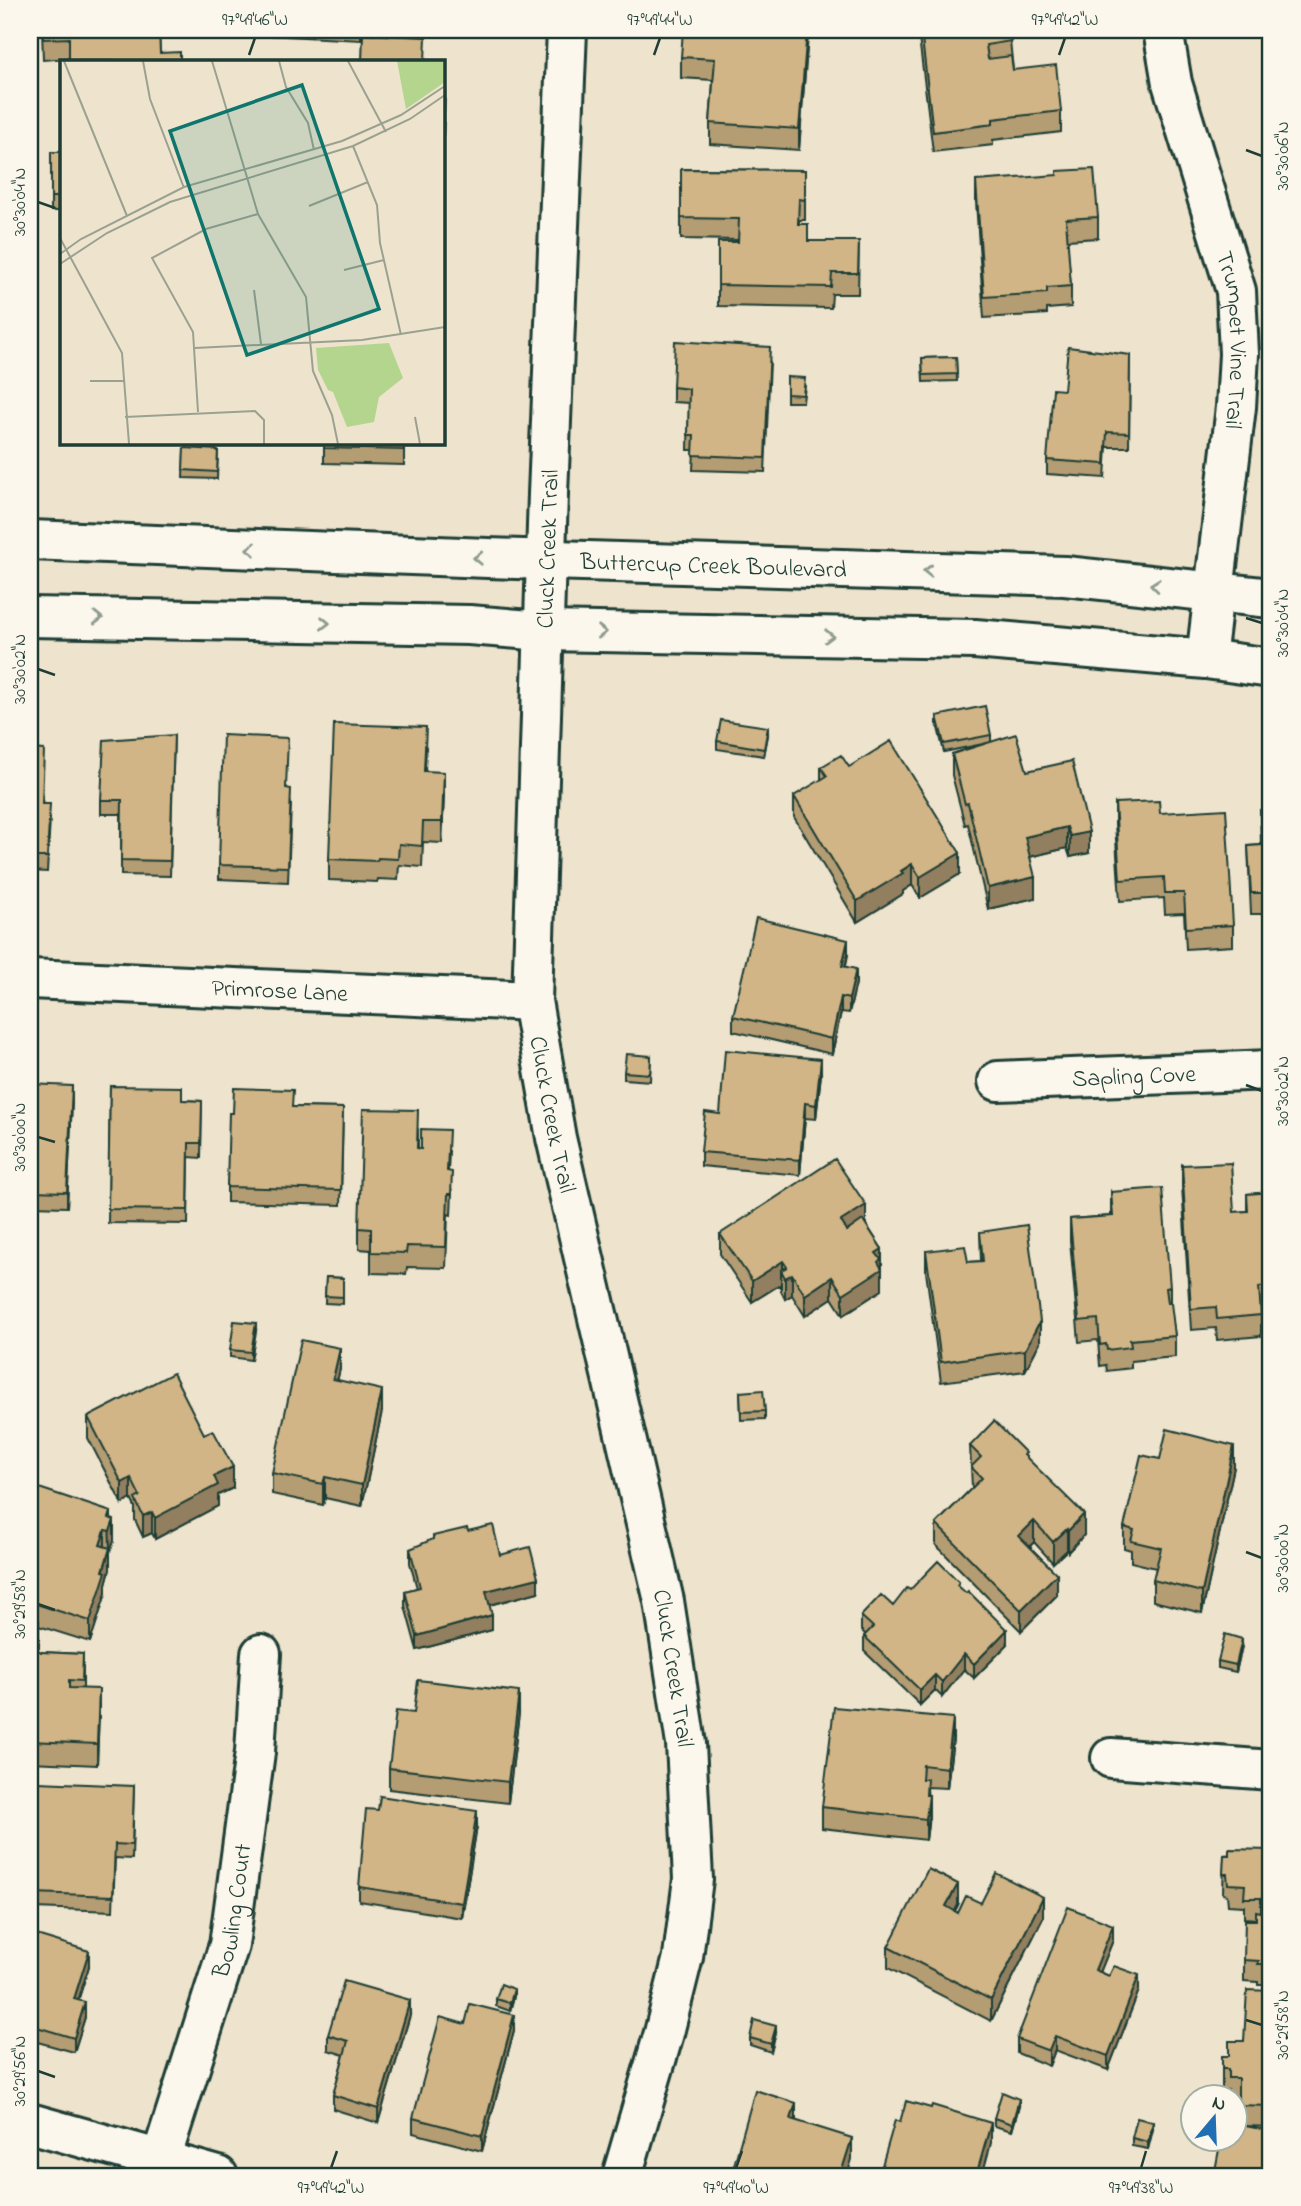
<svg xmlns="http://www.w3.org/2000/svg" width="1301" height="2206" font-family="'Indie Flower',sans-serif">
<rect width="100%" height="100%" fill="#eee3cd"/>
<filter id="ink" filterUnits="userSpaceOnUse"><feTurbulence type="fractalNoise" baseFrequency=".0143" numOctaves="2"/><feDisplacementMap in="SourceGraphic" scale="14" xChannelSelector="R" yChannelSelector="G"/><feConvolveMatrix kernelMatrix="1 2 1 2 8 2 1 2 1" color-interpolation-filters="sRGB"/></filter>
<g filter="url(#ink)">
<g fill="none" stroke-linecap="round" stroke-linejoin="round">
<defs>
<g id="street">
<path id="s1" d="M1163 30 1172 83 1236 291 1239 354 1236 407 1206 659"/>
<path id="s2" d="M30 979 532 1001"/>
<path id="s3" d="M998 1081 1271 1070"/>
<path d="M1111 1758 1271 1770"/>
<path d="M30 2123 218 2176"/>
<path id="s4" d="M161 2159 229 1945 255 1752 261 1654"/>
</g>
<g id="secondary">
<path id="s5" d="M567 30 548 494 532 1001 556 1138 664 1601 686 1744 693 1879 683 1957 664 2033 622 2176"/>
<path id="s6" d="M30 540 488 558 1065 576 1271 598"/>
<path d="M30 617 469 625 544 631 975 639 1206 659 1271 668"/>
</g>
</defs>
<use href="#street" stroke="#1f3d34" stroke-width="44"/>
<use href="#secondary" stroke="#1f3d34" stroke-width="44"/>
<use href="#street" stroke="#fbf7ec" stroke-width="38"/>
<use href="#secondary" stroke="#fbf7ec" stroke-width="38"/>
</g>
<path fill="#b49c73" stroke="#1f3d34" stroke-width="2" d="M42 30H159L160 53 180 61H69V58L43 60Z
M266 30H361V40L266 35Z
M808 30 799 150 710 144V123L713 80 681 78V57Z
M919 30H1009L1013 70 1061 111V132L993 140V145L933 152 919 38Z
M51 152H61V211H51Z
M681 169 805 170V220H799V224L808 241H859L858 294H832L831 308 718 306V242H738V240L681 239Z
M976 181 1098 217V238L1067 240 1071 286V307L1047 309V314L984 318 976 202Z
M1130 355 1129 447H1107L1105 478 1047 474V460L1064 390Z
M956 357 957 381 923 382 922 358Z
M770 362 765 472 693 470 694 450H688L689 403 673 402V387Z
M787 377 805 386 803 402H787Z
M324 443H404V465L324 463Z
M184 448 218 450 217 479 183 478Z
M937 716 991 735V742L1027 771 1089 853 1070 857 1067 848 1030 857 1035 898 988 909 968 824 965 825 952 775V754L988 743 944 752 937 724Z
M174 735 170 876 121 875V814H101V800Z
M768 735 764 756 717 749V741Z
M426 748 425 771 444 792 442 843 423 842 422 867 399 865 398 880 378 879 377 882 329 880V859Z
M30 749 43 804 50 818 47 872 30 871Z
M821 767H849L960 874 920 898 912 885 903 891V894L857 922 794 817V796L821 780Z
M287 788 291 804 288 882 219 879V865Z
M1115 803 1160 813 1233 925V946L1186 949 1184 913 1165 914 1164 898 1120 901 1115 824Z
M1271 809V923L1265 924V914H1251L1248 846 1261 845 1260 810Z
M848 954 846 966 856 983 849 1013 841 1012 832 1054 733 1031V1016Z
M651 1056 650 1081 624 1079V1072Z
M821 1074 816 1119 805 1118 800 1175 701 1166V1152L720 1114Z
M30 1084 72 1100 67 1207 30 1206Z
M110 1086 182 1100 202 1101 201 1158 189 1157 188 1224 108 1223Z
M293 1107 343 1108 341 1205 227 1202V1187L233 1113Z
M418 1131V1148L449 1151 448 1172 452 1193 451 1215 448 1214 446 1268 407 1267 406 1274 371 1273V1250L359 1249V1228Z
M1182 1165 1234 1212 1247 1211V1194L1271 1192V1307L1261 1308V1336L1217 1340 1216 1328 1191 1330 1182 1186Z
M1111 1192 1170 1287V1303L1175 1336V1357L1131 1361V1368L1107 1371 1106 1365 1100 1366 1098 1340 1079 1342 1070 1240V1219L1111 1216Z
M866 1224 882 1249V1290L843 1315 832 1298 805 1316 792 1295 785 1299 781 1291V1284L752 1302 720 1254V1234Z
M980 1232 1040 1342 1025 1371 941 1382 926 1272V1251L968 1262 981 1261Z
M326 1277 343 1278V1304L325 1303Z
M256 1331 251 1360 230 1357V1350Z
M340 1369 337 1380 382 1411 362 1506 325 1498 323 1505 272 1494V1473Z
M740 1392 765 1411V1419L741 1420Z
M88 1417 204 1434 233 1488 218 1495V1506L155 1539 152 1533 143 1537 135 1520V1507L131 1499 122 1504 88 1438Z
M970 1446 1026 1457 1084 1535 1068 1552 1067 1550 1053 1563 1034 1542 1030 1546 1057 1595 1021 1631 936 1545V1524L972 1488Z
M1160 1459 1234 1467 1202 1613 1153 1601V1580L1156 1568 1131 1562V1550L1124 1548V1527Z
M30 1485 111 1519 114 1541 110 1552V1569L106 1584V1593L90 1642 39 1626V1647H30Z
M468 1531 500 1555 538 1592 489 1605 492 1630 417 1650 405 1606V1591L417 1588 410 1563V1549Z
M959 1587 1007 1645 974 1678 964 1669 942 1697 935 1690 920 1705 864 1651V1636L866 1635 861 1630V1616Z
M1242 1646 1236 1672 1218 1668V1661Z
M30 1649 41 1652 83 1654V1689L99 1710 97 1765 30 1762Z
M414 1713H519L508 1803 389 1789V1768Z
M953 1739 947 1788 927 1787 929 1816 926 1840 822 1828V1807Z
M134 1786 132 1859 115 1858 113 1911 34 1908V1893Z
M477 1826 462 1918 359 1901V1887Z
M1271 1850V1985H1258V1982L1244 1981V1960L1256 1919 1244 1918V1906L1228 1905 1227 1895 1223 1894 1224 1855Z
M981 1903 1043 1918 991 2021 888 1968V1947L958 1905 955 1911 958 1913Z
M30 1933 89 1966 78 2000 85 2017 74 2052 30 2040Z
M1113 1940 1100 1972 1139 1990 1108 2070 1055 2050 1049 2066 1017 2053V2039Z
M1271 1991V2127L1245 2126 1238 2125V2099H1235V2097H1228V2090H1222V2056H1229L1244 2041Z
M514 1996 510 2011 496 2006V1999Z
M410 2015 378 2123 333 2109V2095L344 2055 328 2050V2035Z
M465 2024 514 2030 482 2151 413 2133V2118Z
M776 2033 771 2052 750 2045V2038Z
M1019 2106 1012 2131 994 2126V2118Z
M1153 2129 1148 2149 1132 2146V2138Z"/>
<path fill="#927f5e" stroke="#1f3d34" stroke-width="2" d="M807 30H808V36L799 150V129Z
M768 727V735L764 756V749Z
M444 772V792L442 843V822Z
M1067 827V848L1025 858V837Z
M1089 832V853L1070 857V836Z
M960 853V874L920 898V877Z
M912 864V885L903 891V894L857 922V901Z
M1035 877V898L988 909V888Z
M848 940V954L842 980V966Z
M856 969V983L849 1013V999Z
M841 997V1012L832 1054V1039Z
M821 1059V1074L816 1119V1105Z
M72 1086V1100L67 1207V1192Z
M805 1103V1118L800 1175V1160Z
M866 1205V1226L841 1242V1221Z
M882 1249V1290L843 1315V1294L876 1253Z
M783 1261V1274L781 1270V1284L752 1302V1281Z
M792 1274V1295L785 1299V1278Z
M832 1277V1298L805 1316V1295Z
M1040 1321V1342L1025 1371V1350Z
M256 1323V1331L251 1360V1352Z
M340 1348V1369L333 1400V1379Z
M382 1390V1411L362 1506V1485Z
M1234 1446V1467L1202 1613V1592Z
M233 1467V1488L218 1495V1506L155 1539V1518L214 1476Z
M325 1477V1498L323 1505V1484Z
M131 1478V1499L122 1504V1483Z
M111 1512V1528L114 1520V1541L110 1552V1569L106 1584V1593L90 1642V1621L110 1548 109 1518Z
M152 1512V1533L143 1537V1516Z
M1084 1514V1535L1068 1552V1531Z
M1034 1521V1542L1019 1557V1536Z
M1067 1529V1550L1053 1563V1542Z
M105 1530V1551L100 1545Z
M1057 1574V1595L1021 1631V1610Z
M538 1578V1592L486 1606V1591Z
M492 1615V1630L417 1650V1636Z
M1007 1630V1645L974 1678V1664Z
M1242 1639V1646L1236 1672V1665Z
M964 1654V1669L942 1697V1682Z
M935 1675V1690L920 1705V1690Z
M99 1689V1710L97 1765V1744Z
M519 1692V1713L508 1803V1782Z
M953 1718V1739L947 1788V1768Z
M929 1795V1816L926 1840V1819Z
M477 1811V1826L462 1918V1903Z
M958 1884V1905L946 1927V1906Z
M1043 1897V1918L991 2021V2000Z
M1113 1925V1940L1095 1985V1970Z
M89 1951V1966L74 2014V1999Z
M1139 1975V1990L1108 2070V2056Z
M514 1989V1996L510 2011V2003Z
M410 2000V2015L378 2123V2109Z
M85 2002V2017L74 2052V2038Z
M514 2015V2030L482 2151V2136Z
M776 2026V2033L771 2052V2044Z
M1055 2036V2050L1049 2066V2051Z
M1019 2099V2106L1012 2131V2124Z
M796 2103V2123L791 2119Z
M1153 2122V2129L1148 2149V2142Z
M991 2123V2143L982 2176H976Z
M852 2138V2159L847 2176H840Z"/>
<path fill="#d1b586" stroke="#1f3d34" stroke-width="2" d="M43 30H159L160 53 180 52V61H69V38L43 39Z
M316 30H361V32Z
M683 30H807L799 129 710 123 715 59 681 57Z
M921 30H1009L1011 41 986 45 988 59 1011 56 1013 70 1056 65 1061 111 993 119V124L933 132Z
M363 34 426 37 425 61H362Z
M443 69H446L443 136Z
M51 152H61V206V197H51Z
M681 169 805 170V200L799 199 798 224H808V241H859L858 273H832L831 287 718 285V242H738L739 219 681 218Z
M1094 169 1098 217 1066 219 1071 286 1047 288V293L984 297 976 181 1057 175V171Z
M675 341 770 347 765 458 693 455 694 435H688L689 389 673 387Z
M1068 347 1130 355 1129 433 1107 432 1105 464 1047 460 1053 389 1064 390Z
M956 357 957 374 923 375 922 358Z
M787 377 805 378 803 395 787 394Z
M324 443H404V450L324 448Z
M184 448 218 450 217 472 183 470Z
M985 706 991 735 944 744 937 716Z
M721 720 768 727 764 749 717 741Z
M334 724 426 727 424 771 444 772 442 822H423L422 846 399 844 398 859 378 858 377 861 329 859Z
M1016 734 1027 771 1072 761 1089 832 1070 836 1067 827 1025 837 1035 877 988 888 968 803 965 804 952 754Z
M174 735 170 861 121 860 122 800H101L104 740Z
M223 735 288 738 286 788 291 789 288 867 219 865Z
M891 741 960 853 920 877 912 864 901 871 903 873 857 901 794 796 827 776 821 767 841 755 849 767Z
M30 749 44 750 42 804H50L47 857H30Z
M1159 801 1160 813 1226 809 1233 925 1186 928 1184 893H1165L1164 877 1120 880 1115 803Z
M1271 809V902L1265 903V893H1251L1248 846 1263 845 1260 810Z
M756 918 848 940 842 966 856 969 849 999 841 997 832 1039 733 1016Z
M725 1050 821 1059 816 1105 805 1103 800 1160 701 1152 705 1112 720 1114Z
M626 1054 651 1056 650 1074 624 1072Z
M30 1084 72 1086 67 1192 30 1191Z
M110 1086 182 1087V1100L202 1101 201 1143H189L188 1210 108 1209Z
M234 1088 293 1090 292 1107 343 1108 341 1190 227 1187 229 1113H233Z
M363 1109 418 1110 417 1148 421 1149V1129L449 1130 447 1171 452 1172 451 1194H448L446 1247 407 1246 406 1253 371 1252V1229L359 1228Z
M835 1159 866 1205 841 1221 847 1231 863 1220 882 1249 876 1253 881 1259 878 1262 882 1269 843 1294 832 1277 805 1295 792 1274 785 1278 781 1270 787 1267 783 1261 752 1281 720 1234Z
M1231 1163 1234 1212 1248 1211 1247 1194 1271 1192V1286L1259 1287 1261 1315 1217 1319 1216 1307 1191 1309 1182 1165Z
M1162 1188 1170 1287 1166 1288 1168 1303H1171L1175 1336 1130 1340 1131 1347 1107 1350 1106 1344 1100 1345 1098 1319 1079 1321 1070 1219 1113 1216 1111 1192Z
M1027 1225 1040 1321 1025 1350 941 1362 926 1251 965 1246 968 1262 983 1261 980 1232Z
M326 1277 343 1278V1297L325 1296Z
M234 1321 256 1323 251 1352 230 1350Z
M301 1340 340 1348 333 1379 382 1390 362 1485 325 1477 323 1484 272 1473Z
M173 1373 204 1434 213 1430 233 1467 214 1476 218 1485 155 1518 152 1512 143 1516 135 1499 140 1496 131 1478 122 1483 88 1417Z
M763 1390 765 1411 741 1412 740 1392Z
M994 1421 1026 1453 1024 1455 1084 1514 1068 1531 1067 1529 1053 1542 1034 1521 1019 1536 1057 1574 1021 1610 936 1524 982 1478 971 1467 981 1457 970 1446Z
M1167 1429 1234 1446 1202 1592 1153 1580 1161 1548 1131 1541 1134 1530 1124 1527 1141 1455 1160 1459Z
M30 1485 111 1512 109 1518 114 1520 110 1531 105 1530 100 1545 110 1548 103 1571 106 1572 90 1621 30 1602Z
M493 1525 500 1555 530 1547 538 1578 486 1591 492 1615 417 1636 405 1591 420 1587 410 1549 433 1539V1536L467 1528 468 1531Z
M938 1561 959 1582 957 1585 966 1593 968 1591 1007 1630 974 1664 964 1654 942 1682 935 1675 920 1690 864 1636 873 1627 861 1616 881 1595 893 1606 907 1588 910 1590Z
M30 1620H39V1639H30Z
M1225 1634 1242 1639 1236 1665 1218 1661Z
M30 1649H37L41 1652 83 1654 82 1681 69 1680V1688L99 1689 97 1744 30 1741Z
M418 1680 519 1692 508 1782 389 1768 396 1711 414 1713Z
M834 1707 953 1718 947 1768 923 1765 922 1779H927L926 1795H929L926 1819 822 1807Z
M38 1782 134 1786 132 1845 115 1844 113 1896 34 1893Z
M380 1796 477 1811 462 1903 359 1887 366 1809 378 1810Z
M1229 1849 1271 1850V1964H1258L1259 1961 1244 1960 1245 1920H1256V1911L1261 1912V1898H1244L1245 1885 1228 1884 1227 1874H1223L1224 1855H1229Z
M928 1869 958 1884 946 1906 958 1913 966 1896 981 1903 996 1873 1043 1897 991 2000 888 1947Z
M1068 1907 1113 1925 1095 1970 1109 1976 1114 1966 1139 1975 1108 2056 1055 2036 1049 2051 1017 2039Z
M30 1933 89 1951 74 1999 85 2002 74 2038 30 2025Z
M344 1981 410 2000 378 2109 333 2095 348 2041 328 2035Z
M501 1984 514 1989 510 2003 496 1999Z
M1247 1990 1271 1991V2106L1238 2105V2078H1228V2069H1222V2056H1229V2041H1244Z
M470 2004 514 2015 482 2136 413 2118 440 2017 465 2024Z
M754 2020 776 2026 771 2044 750 2038Z
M755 2090 796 2103 791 2119 852 2138 840 2176H731Z
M1002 2092 1019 2099 1012 2124 994 2118Z
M906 2101 931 2108 932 2105 991 2123 976 2176H879L895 2120 900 2122Z
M1137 2118 1153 2122 1148 2142 1132 2138Z
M1235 2124 1271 2131V2176H1214L1221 2139H1235Z
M1026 2173 1038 2176H1025Z"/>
<defs><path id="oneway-chevron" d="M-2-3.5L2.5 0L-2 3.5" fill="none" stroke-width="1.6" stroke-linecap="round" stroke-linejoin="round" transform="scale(1.75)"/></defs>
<g stroke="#8d9a90">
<use href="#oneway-chevron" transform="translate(251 549) rotate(-178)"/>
<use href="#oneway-chevron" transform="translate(478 558) rotate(-178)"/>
<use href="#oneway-chevron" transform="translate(928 571) rotate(-178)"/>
<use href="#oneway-chevron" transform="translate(1155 585) rotate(-174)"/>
<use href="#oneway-chevron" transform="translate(98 618) rotate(1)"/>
<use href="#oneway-chevron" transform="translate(325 623) rotate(1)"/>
<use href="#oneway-chevron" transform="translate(602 632) rotate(1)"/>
<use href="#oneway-chevron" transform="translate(829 636) rotate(1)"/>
</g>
</g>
<path fill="none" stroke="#1f3d34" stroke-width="2.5" d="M249 55 255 38M654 55 660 38M1059 55 1065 38M1246 150 1262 156M38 202 55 208M1246 618 1262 623M38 669 55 675M1246 1085 1262 1091M38 1137 55 1142M1246 1552 1262 1558M38 1604 55 1610M1246 2020 1262 2025M38 2071 55 2077M331 2168 337 2151M736 2168 742 2151M1141 2168 1146 2151"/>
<g text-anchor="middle" stroke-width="5" stroke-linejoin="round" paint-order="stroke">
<g font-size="24" fill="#1f3d34" stroke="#fbf7ec">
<text dy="8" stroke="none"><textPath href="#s1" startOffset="320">Trumpet Vine Trail</textPath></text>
<text transform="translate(547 549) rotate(-88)" y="8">Cluck Creek Trail</text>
<text dy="8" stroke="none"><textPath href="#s6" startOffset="684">Buttercup Creek Boulevard</textPath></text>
<text dy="8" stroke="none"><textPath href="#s2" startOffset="250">Primrose Lane</textPath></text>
<text dy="8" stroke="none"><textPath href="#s3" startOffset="136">Sapling Cove</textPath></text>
<text dy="8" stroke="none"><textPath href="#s5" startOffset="1087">Cluck Creek Trail</textPath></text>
<text dy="8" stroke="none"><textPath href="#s5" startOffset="1654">Cluck Creek Trail</textPath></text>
<text dy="8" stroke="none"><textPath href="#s4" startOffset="259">Bowling Court</textPath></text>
</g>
</g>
<g transform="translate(60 60)">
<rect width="385" height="385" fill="#eee3cd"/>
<path d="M337 1H385V22L346 49ZM329 283 343 318 319 337 314 362 287 367 273 332 268 330 258 310 256 288Z" fill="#b4d58e"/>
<path fill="none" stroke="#9ba190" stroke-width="2" d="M4 1 67 156M83 1 90 39 124 128M152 1 198 154 246 237 253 311 272 355 278 384M219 1 226 27 248 63 254 90M288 1 326 72M293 86 317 145 320 183 341 275M249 146 308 122M0 178 62 293 69 384M0 194 21 179 124 127 282 81 341 55 385 26M0 204 47 173 110 142 293 86 350 59 385 35M284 210 324 200M194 230 201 284M135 288 302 280 385 267M30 321H65M138 352 133 272 92 198 146 169 198 154M65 357 195 351 204 360V384M355 357 360 384"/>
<path fill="#0f766e" fill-opacity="0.15" stroke="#0f766e" stroke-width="3.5" d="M242 25 319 249 187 295 110 71Z"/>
<rect width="385" height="385" fill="none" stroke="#1f3d34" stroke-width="3.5"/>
</g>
<rect width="1301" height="2206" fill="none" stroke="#fbf7ec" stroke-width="77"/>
<g transform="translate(1214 2118) rotate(19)"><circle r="33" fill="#fbf7ec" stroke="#a3ada2" stroke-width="2"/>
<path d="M0-5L12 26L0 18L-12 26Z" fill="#1f6fb2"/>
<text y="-10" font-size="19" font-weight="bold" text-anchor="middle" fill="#1f3d34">N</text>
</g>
<rect x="38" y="38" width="1224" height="2130" fill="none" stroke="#1f3d34" stroke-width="2.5"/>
<g font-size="18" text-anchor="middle" fill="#1f3d34">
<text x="255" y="25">97°49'46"W</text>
<text x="660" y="25">97°49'44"W</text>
<text x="1065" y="25">97°49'42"W</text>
<text transform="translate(1282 156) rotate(-90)" y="6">30°30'06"N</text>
<text transform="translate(19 202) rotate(-90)" y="6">30°30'04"N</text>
<text transform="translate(1282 623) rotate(-90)" y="6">30°30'04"N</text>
<text transform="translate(19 669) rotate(-90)" y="6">30°30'02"N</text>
<text transform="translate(1282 1091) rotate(-90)" y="6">30°30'02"N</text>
<text transform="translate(19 1137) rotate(-90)" y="6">30°30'00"N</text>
<text transform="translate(1282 1558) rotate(-90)" y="6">30°30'00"N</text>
<text transform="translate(19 1604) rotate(-90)" y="6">30°29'58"N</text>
<text transform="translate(1282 2025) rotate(-90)" y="6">30°29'58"N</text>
<text transform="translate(19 2071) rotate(-90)" y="6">30°29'56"N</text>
<text x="331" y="2193">97°49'42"W</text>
<text x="736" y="2193">97°49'40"W</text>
<text x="1141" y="2193">97°49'38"W</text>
</g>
</svg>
